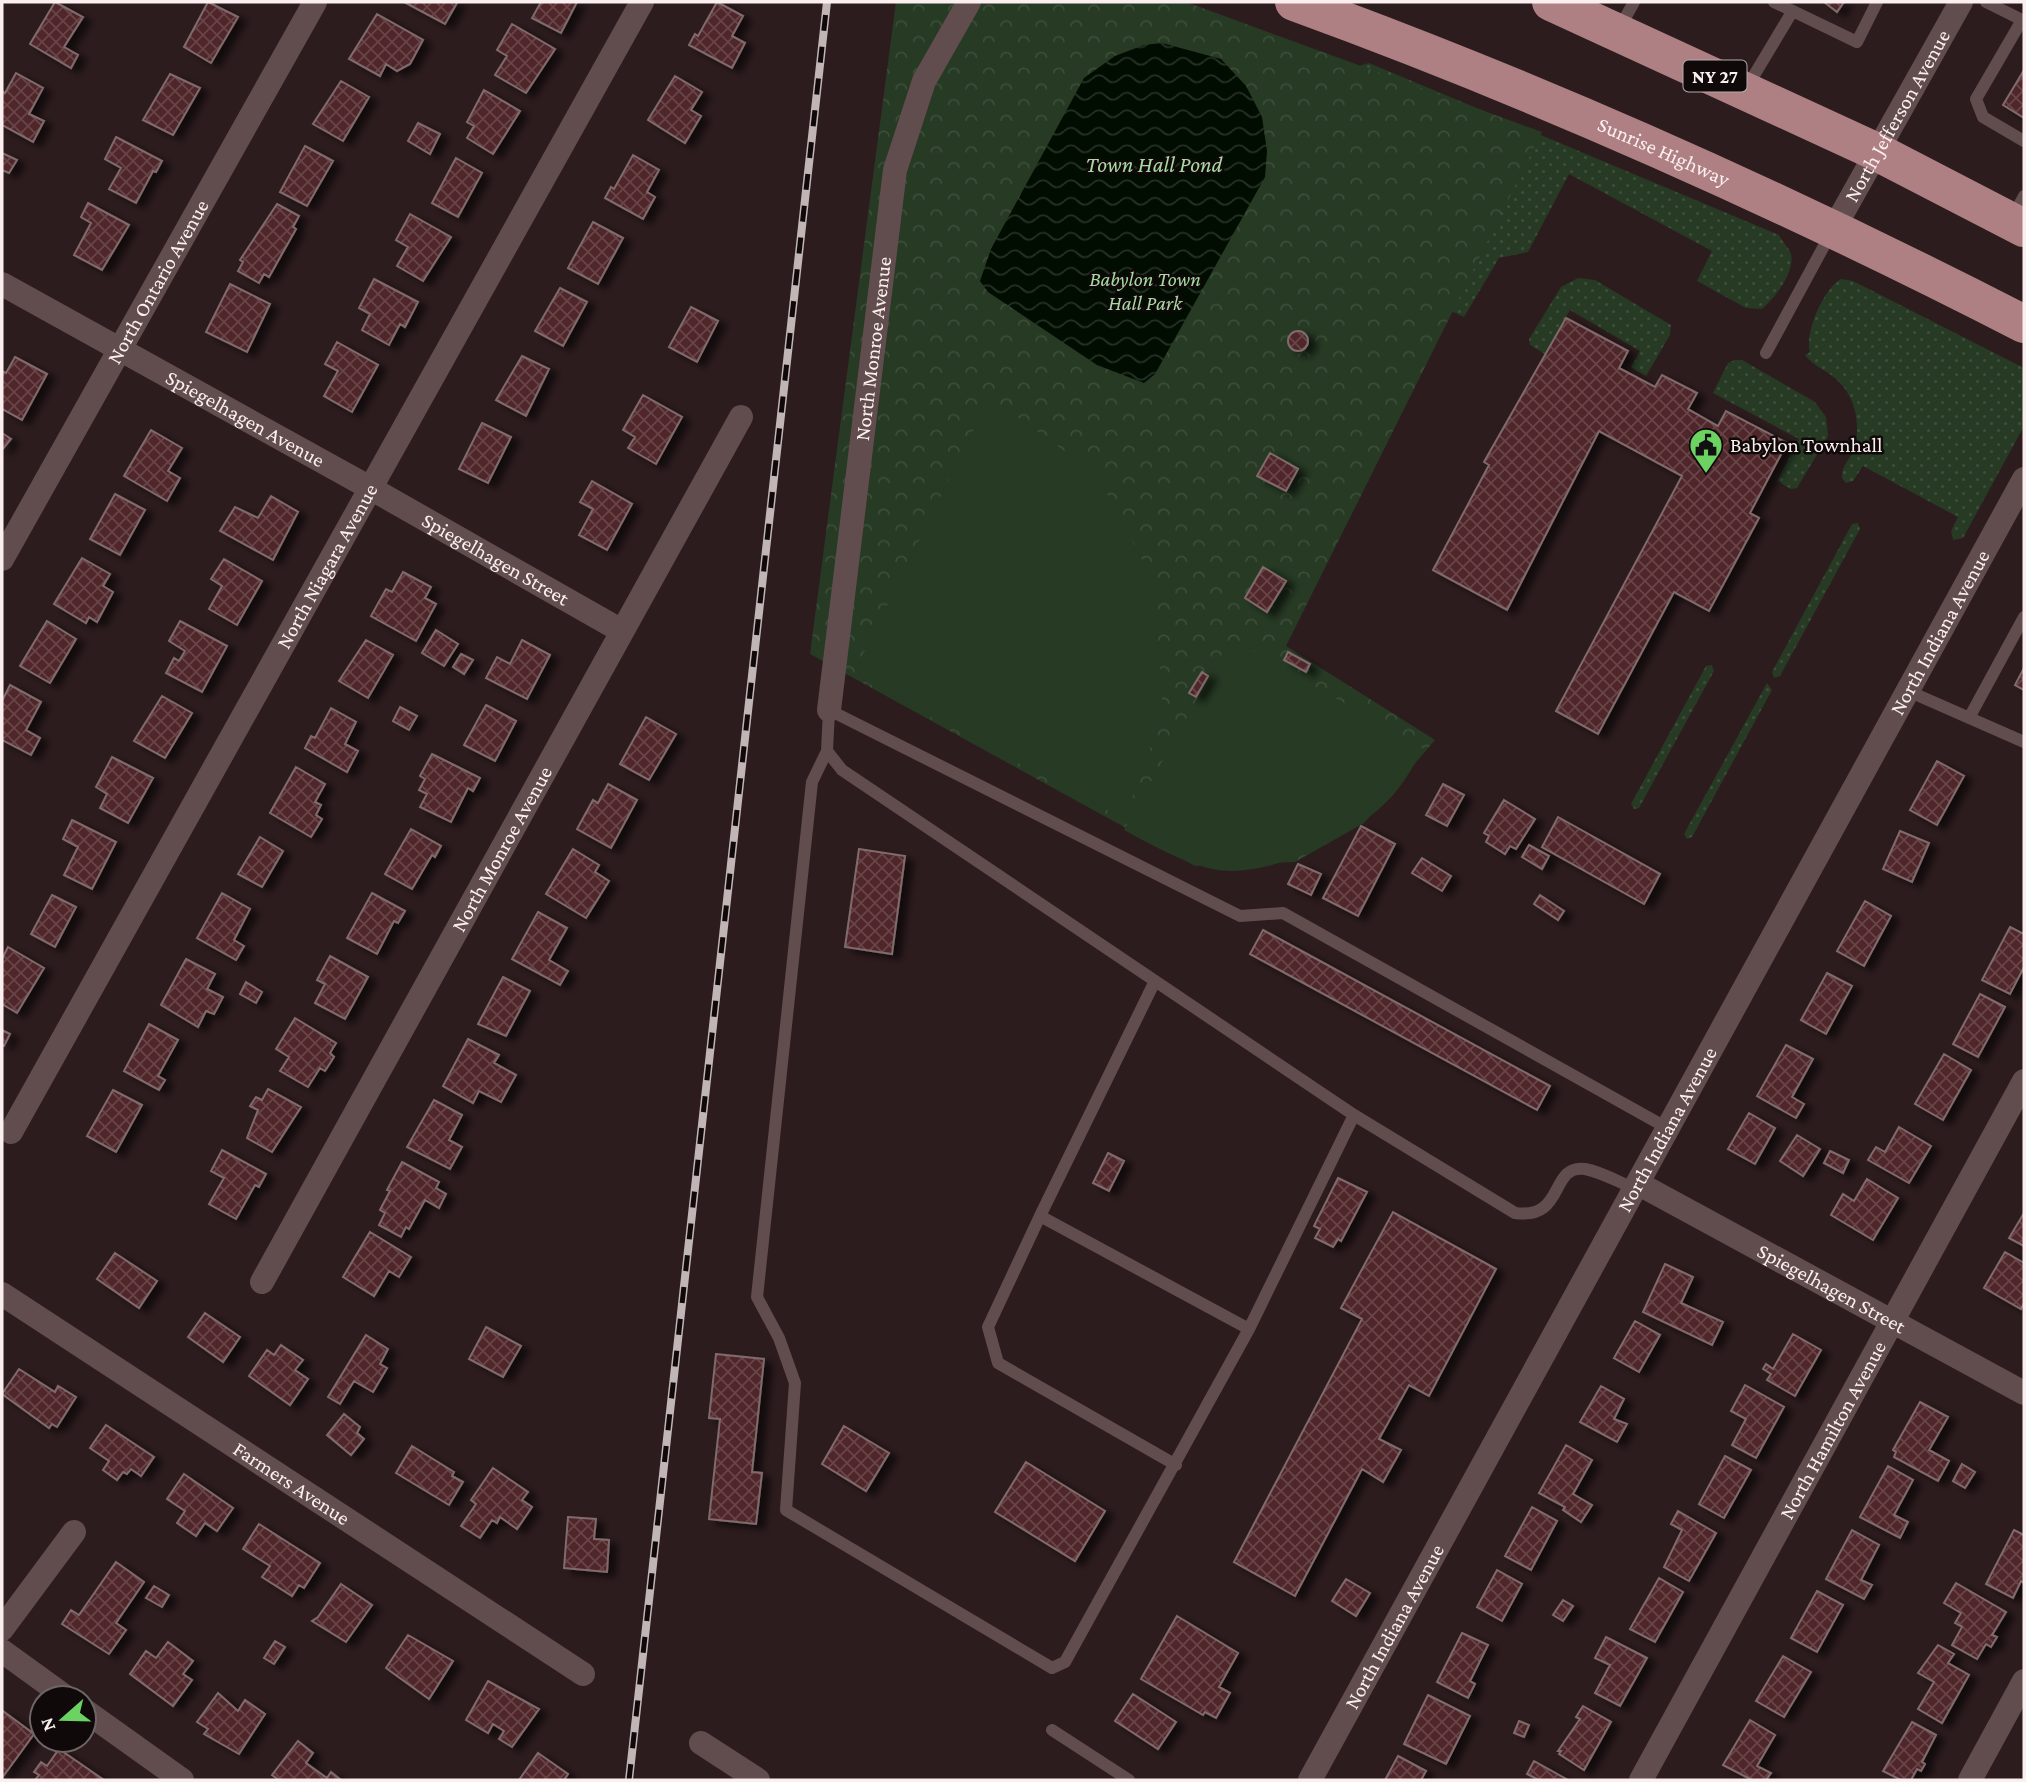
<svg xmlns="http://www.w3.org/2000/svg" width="2026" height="1782" font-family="'Crimson Pro',serif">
<defs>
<pattern id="grass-dots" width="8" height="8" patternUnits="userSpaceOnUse" patternTransform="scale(1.75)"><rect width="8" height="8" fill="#263a24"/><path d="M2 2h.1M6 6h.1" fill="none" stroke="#3c4d39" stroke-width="1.8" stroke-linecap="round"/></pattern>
<pattern id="park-crowns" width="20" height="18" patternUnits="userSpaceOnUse" patternTransform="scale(1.75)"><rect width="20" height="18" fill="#263a24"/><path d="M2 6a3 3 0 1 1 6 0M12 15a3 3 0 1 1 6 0" fill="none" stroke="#3c4d39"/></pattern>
<pattern id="water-waves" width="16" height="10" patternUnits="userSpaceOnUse" patternTransform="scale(1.75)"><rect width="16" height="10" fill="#000d00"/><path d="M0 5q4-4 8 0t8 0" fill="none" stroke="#263126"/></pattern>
<pattern id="building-cross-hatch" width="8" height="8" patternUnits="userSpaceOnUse" patternTransform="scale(1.75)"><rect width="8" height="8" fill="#4f252a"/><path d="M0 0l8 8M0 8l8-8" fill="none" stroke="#694549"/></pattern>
<filter id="shadow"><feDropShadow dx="8" dy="4.5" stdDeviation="3.5" flood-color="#0009"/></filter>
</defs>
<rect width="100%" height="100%" fill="#2d1c1e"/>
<path fill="url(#grass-dots)" d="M1369 63 1779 235C1782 241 1789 248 1791 254 1795 272 1775 298 1762 309L1746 308 1697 281 1712 251 1569 174 1528 252 1499 258 1464 317 1361 269 1352 68Z
M1578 278 1595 280 1671 325 1670 335 1646 376 1631 367 1640 351 1570 310 1545 354 1530 345 1529 339 1561 287Z
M1841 279 1853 281 2024 368V426L1963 538 1953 540 1951 531 1958 517 1863 466 1853 481 1846 483 1842 478C1841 466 1850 460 1854 449 1861 427 1856 398 1839 382 1829 371 1814 367 1805 355L1810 352C1804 333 1824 288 1841 279Z
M1735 360H1742L1815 402 1826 417 1828 436 1797 488 1791 489 1777 481 1799 439 1713 393 1728 363Z
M1858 523 1860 529 1780 676 1774 678 1772 672 1852 524Z
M1712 665 1714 671 1639 808 1634 809 1631 804 1706 666Z
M1767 683 1772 690 1692 837 1687 839 1684 834Z"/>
<path fill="url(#park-crowns)" d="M896 2H1186L1542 132 1286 646 1435 740 1364 823 1295 862 1195 866 810 654Z"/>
<path fill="#263a24" d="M990 397 1097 475 1154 582 1163 713 1124 819 864 681 857 667Z
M1231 638 1424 749C1414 764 1406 780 1394 794 1359 835 1267 881 1212 869 1181 862 1152 845 1124 830Z"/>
<path fill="url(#water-waves)" d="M1162 43 1221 59 1246 86 1262 117 1267 151 1265 177 1155 374 1144 383 1097 365 988 292 980 281 991 249 1084 78 1115 56 1144 45Z"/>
<path fill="url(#building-cross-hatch)" stroke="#806b6c" stroke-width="2" filter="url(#shadow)" d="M55 2 83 17 64 47 78 55 71 68 30 44Z
M208 2 238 17 211 63 184 47Z
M404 2H456L457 3 445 24Z
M541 2H577L561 33 532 18Z
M717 2 743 16 732 36 745 43 732 68 689 45 695 34 698 36Z
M1824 2H1844L1837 12Z
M377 14 423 40 410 64 397 71 386 64 380 76 349 59Z
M512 24 555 49 526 93 495 75 507 56 497 50Z
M2024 70V118L2003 105Z
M16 73 43 88 29 114 44 121 33 142 2 125V91L5 93Z
M170 74 200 88 173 135 143 120Z
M675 76 702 92 691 110 701 116 685 143 648 120Z
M341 81 369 97 343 141 313 124Z
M484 90 520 111 493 154 467 138 474 126 467 122Z
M418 123 440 134 430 154 408 141Z
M116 137 162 161 156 172 153 171 136 203 109 189 121 168 105 159Z
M305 146 333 161 307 206 280 192Z
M2 153 17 160 9 173 2 170Z
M633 155 659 170 647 192 655 197 643 219 605 198 611 187 614 189Z
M456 158 482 173 458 217 432 203Z
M88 203 129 225 102 270 74 255 91 223 81 217Z
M277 204 299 216 293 227 296 229 269 277 264 274 259 283 238 271 243 262 240 260Z
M410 214 451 237 423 281 397 266 408 247 396 240Z
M593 222 623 238 598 284 568 268Z
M374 279 418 302 405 327 400 324 389 345 362 330 370 314 359 308Z
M230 284 270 304 247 352 206 332Z
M560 288 587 302 563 346 535 331Z
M691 307 718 321 697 362 669 347Z
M1566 318 1628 351 1619 368 1655 387 1662 375 1697 393 1688 409 1718 426 1726 411 1787 443 1750 513 1759 518 1709 611 1674 592 1598 734 1556 711 1682 476 1599 431 1507 610 1433 570 1489 465 1484 462Z
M1288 341a10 10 0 1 1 20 0a10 10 0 1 1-20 0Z
M337 342 378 365 352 412 324 396 338 371 325 364Z
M522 356 549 369 526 416 496 400Z
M15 357 47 374 22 420 2 409V371L6 373Z
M643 395 682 417 656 464 628 448 635 437 623 430Z
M482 423 511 437 488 483 459 469Z
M151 430 182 448 168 471 180 478 167 501 124 476Z
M2 433 11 439 2 450Z
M1270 453 1298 469 1286 491 1257 476Z
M592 481 632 504 607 550 579 535 593 509 580 502Z
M115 494 145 510 120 555 90 539Z
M271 496 298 512 273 560 220 531 235 507 258 518Z
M82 558 110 574 103 586 113 592 97 622 89 617 86 623 54 604Z
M224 559 262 581 237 625 209 609 222 586 211 579Z
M1263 567 1286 581 1267 612 1245 598Z
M403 572 431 587 425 598 436 604 416 641 371 616 386 589 392 592Z
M47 621 76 639 50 683 20 666Z
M180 621 227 646 202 692 166 673 174 658 179 661 185 651 169 641Z
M436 630 458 644 444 666 422 653Z
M366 640 393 655 368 698 339 681Z
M522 640 550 655 527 699 486 678 497 657 510 664Z
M1288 652 1310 664 1306 672 1284 660Z
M461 654 473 660 464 674 453 667Z
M2024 668V690L2015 685Z
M1202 672 1208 676 1196 697 1189 693Z
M10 685 41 702 26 730 40 738 31 755 2 740V701Z
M162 696 192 713 165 758 134 741Z
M486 705 516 721 495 761 464 745Z
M400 707 417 716 409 730 393 721Z
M331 708 356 722 345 744 358 751 347 772 305 748 311 736 315 738Z
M646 717 676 734 649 780 620 764Z
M432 754 480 778 473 791 468 788 451 822 420 807 427 794 419 790 425 779 420 776Z
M112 757 153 778 128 823 100 808 107 794 96 787Z
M1937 761 1964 776 1937 825 1910 810Z
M296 767 325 784 315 802 321 805 316 815 322 819 311 837 270 813Z
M608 784 637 800 611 848 577 829 593 800 598 803Z
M1443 784 1464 795 1447 826 1426 815Z
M1504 800 1535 819 1516 849 1510 846 1505 854 1486 842 1489 836 1484 833Z
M1558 817 1660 874 1644 904 1542 847Z
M72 820 116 842 92 889 64 875 78 847 63 839Z
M1361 826 1395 844 1358 916 1323 898Z
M411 829 441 846 435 857 432 855 412 889 385 874Z
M1900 831 1929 843 1912 882 1883 869Z
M260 837 283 851 262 887 238 874Z
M1529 845 1549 856 1542 869 1522 857Z
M573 849 599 865 595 872 609 881 586 918 546 894Z
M859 849 905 856 892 954 845 947Z
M1422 858 1451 876 1442 891 1412 873Z
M1298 864 1321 874 1311 895 1288 884Z
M222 893 250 909 234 940 244 946 236 960 197 938Z
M372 893 405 911 398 923 394 921 377 954 347 938Z
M52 895 76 907 55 947 31 934Z
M1540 895 1564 911 1558 920 1534 904Z
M1865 901 1891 916 1864 966 1837 951Z
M538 912 567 928 549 960 568 971 560 985 512 959Z
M2010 927 2024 934V967L2010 994 1982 980Z
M1263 930 1550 1086 1537 1110 1250 954Z
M8 947 44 968 17 1013 2 1004V959Z
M330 956 368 977 345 1019 315 1003 325 984 317 980Z
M186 959 215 974 207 989 223 997 214 1014 206 1011 198 1027 161 1005Z
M1827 973 1852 986 1826 1034 1801 1020Z
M503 977 530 991 506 1036 478 1024Z
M246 982 262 992 256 1003 240 994Z
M1980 994 2005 1007 1978 1057 1953 1044Z
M295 1018 336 1043 330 1053 334 1057 325 1071 320 1068 308 1087 280 1071 289 1057 276 1049Z
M149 1024 178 1040 158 1076 165 1080 159 1090 124 1071Z
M2 1030 10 1034 4 1046 2 1045Z
M468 1039 499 1055 494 1063 516 1075 501 1102 479 1091 473 1103 443 1086Z
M1786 1045 1813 1059 1792 1097 1804 1104 1796 1118 1757 1096Z
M1944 1054 1971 1070 1943 1120 1915 1104Z
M268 1089 301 1107 272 1152 247 1138 258 1110 250 1106 256 1097 262 1100Z
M113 1090 142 1105 116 1152 87 1136Z
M434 1100 462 1115 449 1140 462 1147 450 1169 407 1147Z
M1749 1113 1775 1128 1755 1164 1728 1149Z
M1899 1127 1931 1146 1909 1183 1868 1160 1876 1147 1885 1152Z
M1797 1135 1820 1149 1803 1176 1780 1161Z
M222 1150 266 1174 259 1187 255 1185 236 1219 209 1204 224 1178 211 1171Z
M1830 1151 1849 1160 1843 1173 1824 1163Z
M1108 1153 1124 1161 1109 1191 1093 1183Z
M402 1162 439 1182 436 1188 446 1194 439 1208 425 1200 409 1229 406 1227 401 1237 379 1225 385 1213 380 1210 390 1191 387 1190Z
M1338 1178 1367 1192 1341 1241 1338 1239 1333 1247 1315 1238 1320 1229 1314 1226Z
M1867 1179 1898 1198 1873 1240 1831 1215 1843 1194 1854 1201Z
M1393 1212 1496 1269 1429 1396 1409 1385 1379 1439 1401 1450 1383 1482 1362 1469 1295 1596 1234 1562 1362 1319 1341 1308Z
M2024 1213V1246L2009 1238Z
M370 1232 411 1257 399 1277 389 1271 374 1296 343 1277Z
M2005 1252 2024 1263V1303L2021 1309 1984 1288Z
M115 1253 157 1281 139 1308 97 1279Z
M1665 1264 1693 1277 1681 1303 1723 1322 1712 1345 1643 1312Z
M205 1313 240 1337 223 1362 188 1337Z
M1635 1321 1660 1335 1639 1372 1614 1358Z
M486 1327 521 1346 503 1377 469 1359Z
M1793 1334 1821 1350 1795 1396 1767 1380 1771 1374 1763 1369 1766 1364 1773 1369Z
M366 1335 388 1349 380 1364 387 1368 373 1392 354 1381 340 1404 328 1397Z
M281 1345 303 1360 295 1370 308 1379 290 1405 249 1376 267 1350 274 1355Z
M716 1354 764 1359 752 1472 762 1473 756 1524 709 1519 720 1419 709 1418Z
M19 1369 55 1392 58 1386 76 1397 57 1427 52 1424 49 1428 2 1394Z
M1745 1385 1784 1407 1756 1458 1732 1445 1746 1419 1731 1411Z
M1601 1386 1624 1399 1614 1419 1627 1424 1617 1442 1580 1422Z
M1920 1402 1948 1417 1929 1450 1949 1461 1938 1481 1894 1457 1896 1452 1893 1450Z
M344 1414 360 1427 357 1433 364 1439 351 1455 327 1435Z
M106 1425 154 1457 141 1476 131 1469 127 1474 123 1472 117 1480 103 1470 109 1461 90 1448Z
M844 1426 889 1453 866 1491 822 1464Z
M1566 1445 1592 1460 1573 1494 1592 1505 1581 1522 1563 1510 1565 1507 1539 1493Z
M412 1446 454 1472 452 1476 463 1482 449 1505 396 1473Z
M1725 1456 1751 1470 1724 1518 1699 1504Z
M1026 1462 1105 1511 1075 1561 995 1512Z
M1962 1464 1975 1472 1965 1488 1953 1481Z
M1888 1466 1913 1480 1894 1515 1908 1522 1900 1538 1860 1517Z
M493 1468 528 1492 522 1500 532 1507 517 1529 500 1517 497 1523 492 1520 480 1538 461 1526 476 1504 471 1500Z
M184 1474 233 1508 217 1531 205 1523 196 1536 177 1523 185 1511 167 1499Z
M1532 1507 1557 1521 1531 1570 1505 1556Z
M1678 1511 1716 1533 1689 1581 1664 1567 1682 1530 1671 1524Z
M568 1517 596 1519 594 1539 609 1540 607 1572 564 1568Z
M259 1524 320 1563 304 1588 299 1585 292 1596 262 1577 270 1566 243 1549Z
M1852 1530 1879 1545 1861 1580 1872 1585 1864 1599 1826 1579Z
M2014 1530 2024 1535V1583L2021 1581 2013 1598 1986 1584Z
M116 1562 144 1582 116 1623 126 1630 109 1654 62 1624 71 1610 79 1615Z
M1497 1570 1522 1584 1502 1621 1477 1607Z
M1659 1578 1683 1592 1655 1642 1630 1629Z
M1346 1579 1370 1593 1356 1616 1332 1601Z
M1956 1583 2006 1612 1992 1635 1997 1637 1991 1647 1986 1644 1977 1659 1952 1645 1962 1627 1955 1623 1961 1613 1944 1603Z
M341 1584 372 1605 346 1642 312 1621 318 1617Z
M154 1586 169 1595 162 1607 146 1598Z
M1817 1591 1843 1605 1817 1652 1791 1638Z
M1563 1600 1573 1606 1563 1621 1553 1615Z
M1177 1616 1238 1653 1219 1687 1230 1693 1216 1718 1205 1712 1203 1715 1141 1679Z
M1462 1633 1488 1645 1470 1681 1475 1684 1468 1698 1437 1682Z
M408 1635 453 1661 429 1699 386 1668Z
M1606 1637 1647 1658 1620 1706 1595 1693 1610 1665 1595 1658Z
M275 1641 285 1647 274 1664 264 1658Z
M168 1642 193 1661 183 1674 192 1680 173 1706 130 1674 146 1651 156 1658Z
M1938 1645 1954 1654 1948 1663 1969 1675 1942 1723 1918 1709 1934 1682 1918 1673Z
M1783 1656 1811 1672 1784 1717 1756 1701Z
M488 1681 539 1709 512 1747 499 1739 504 1731 493 1724 488 1733 466 1720Z
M218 1693 238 1711 245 1700 265 1714 239 1754 204 1734 208 1729 197 1722Z
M1133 1694 1176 1722 1158 1749 1115 1721Z
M1428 1695 1470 1716 1446 1764 1404 1744Z
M1583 1706 1611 1722 1584 1770 1559 1754 1561 1751H1558L1580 1719 1576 1717Z
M3 1711 34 1734 2 1778V1713Z
M1750 1720 1775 1735 1757 1766 1771 1773 1766 1780H1752L1723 1765Z
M1519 1721 1529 1725 1524 1737 1514 1733Z
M1912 1722 1936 1735 1922 1762 1925 1764 1921 1771 1917 1769 1911 1780H1901L1883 1771Z
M298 1741 313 1753 306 1763 327 1778 331 1772 341 1780H279L272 1775Z
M59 1749 104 1780H35L39 1775 34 1772 41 1762 47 1766Z
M538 1753 568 1774 564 1780H519Z
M1398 1756 1426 1771 1421 1780H1385Z
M1534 1761 1568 1780H1539L1527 1774Z"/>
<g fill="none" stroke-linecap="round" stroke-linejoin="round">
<path stroke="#624d4e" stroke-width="12" d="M1774 2 1857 42 1877 2
M1986 2 2024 21
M2022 20 1976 99 1983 117 2024 141
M1619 29 1634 2
M1747 87 1792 12
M2012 218 2024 196
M1766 353 1831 233
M1908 691 2024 742
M1969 718 2024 617
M827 751 812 782 757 1297 779 1338 795 1383 786 1510 1052 1668 1065 1662 1249 1329 1354 1115
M1155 981 1040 1216 1249 1329
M1636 1189C1620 1183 1602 1172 1585 1169 1549 1164 1566 1220 1515 1213L1354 1115 842 770 827 751 829 710 1240 916 1283 913 1669 1129
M1040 1216 988 1327 998 1363 1176 1465
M1052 1730 1129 1780"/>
<g stroke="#624d4e" stroke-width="24">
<path id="s1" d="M1833 230 1961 2"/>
<path id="s2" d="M2 284 372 489 620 630"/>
<path id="s3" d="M2 559 315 2"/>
<path id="s4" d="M829 710 895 170 924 81 969 2"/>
<path id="s5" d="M11 1132 642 2"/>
<path id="s6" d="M1639 1184 2024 1393"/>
<path id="s7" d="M262 1282 741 417"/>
<path id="s8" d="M2 1294 583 1674"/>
<path d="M2 1629 74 1532"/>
<path d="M2 1651 67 1698"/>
<path d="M84 1710 182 1780"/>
<path d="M701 1743 758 1780"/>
<path id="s9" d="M1310 1780 2024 479"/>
<path id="s10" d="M1641 1780 2024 1081"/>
<path d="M1970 1780 2024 1681"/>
</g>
<g stroke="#ae8083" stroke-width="38">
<path id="s11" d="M1294 2C1544 93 1788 203 2024 324"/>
<path d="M1551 2 1877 152 2024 228"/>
</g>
<defs>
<path id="rail" d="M629 1780 827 2"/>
</defs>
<use href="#rail" stroke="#c2b5b5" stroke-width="8"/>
<use href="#rail" stroke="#100909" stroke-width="5" stroke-dasharray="16" stroke-linecap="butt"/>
</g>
<defs>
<symbol id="civic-pin" viewBox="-11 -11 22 30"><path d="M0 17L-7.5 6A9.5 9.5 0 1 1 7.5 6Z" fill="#6cd362" stroke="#100909"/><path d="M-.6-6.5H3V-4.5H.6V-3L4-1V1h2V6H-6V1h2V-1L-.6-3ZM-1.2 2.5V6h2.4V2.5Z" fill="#111"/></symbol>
</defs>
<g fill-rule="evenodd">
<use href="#civic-pin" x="1687" y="426" width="38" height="52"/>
</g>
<g text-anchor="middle" stroke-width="5" stroke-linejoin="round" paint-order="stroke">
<rect fill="#100909" stroke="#b4aaaa" stroke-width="2" x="1683.5" y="60.5" width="63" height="31" rx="5"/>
<g font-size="19" font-weight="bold" fill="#fbefef">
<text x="1715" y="83">NY 27</text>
</g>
<g font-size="21" fill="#fbefef" stroke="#100909">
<text dy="7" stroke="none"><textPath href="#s1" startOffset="131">North Jefferson Avenue</textPath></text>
<text dy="7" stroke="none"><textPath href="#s11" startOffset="399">Sunrise Highway</textPath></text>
<text dy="7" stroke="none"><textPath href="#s3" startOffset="318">North Ontario Avenue</textPath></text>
<text dy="7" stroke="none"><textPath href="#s4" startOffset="364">North Monroe Avenue</textPath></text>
<text dy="7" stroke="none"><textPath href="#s2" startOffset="278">Spiegelhagen Avenue</textPath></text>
<text dy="7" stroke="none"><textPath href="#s2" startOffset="565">Spiegelhagen Street</textPath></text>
<text dy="7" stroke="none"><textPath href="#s5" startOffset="648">North Niagara Avenue</textPath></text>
<text dy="7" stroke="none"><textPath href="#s9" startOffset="1309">North Indiana Avenue</textPath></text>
<text dy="7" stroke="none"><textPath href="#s7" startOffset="495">North Monroe Avenue</textPath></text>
<text dy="7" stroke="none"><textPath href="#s9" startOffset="742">North Indiana Avenue</textPath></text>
<text dy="7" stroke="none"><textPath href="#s6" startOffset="219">Spiegelhagen Street</textPath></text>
<text dy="7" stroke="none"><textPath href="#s10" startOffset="399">North Hamilton Avenue</textPath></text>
<text dy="7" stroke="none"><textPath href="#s8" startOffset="346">Farmers Avenue</textPath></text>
<text dy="7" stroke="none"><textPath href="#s9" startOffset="175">North Indiana Avenue</textPath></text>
</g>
<g font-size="21" font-style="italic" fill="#a7daa2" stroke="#100909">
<text x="1145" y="286">Babylon Town<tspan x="1145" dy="24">Hall Park</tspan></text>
</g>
<g font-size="21" fill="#fbefef" stroke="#100909" text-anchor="start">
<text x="1730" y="452">Babylon Townhall</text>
</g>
<g font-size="23" font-style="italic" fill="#a8daa2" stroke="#100909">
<text x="1154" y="172">Town Hall Pond</text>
</g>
</g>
<rect width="2026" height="1782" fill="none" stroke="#fbefef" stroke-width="7"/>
<g transform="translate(63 1719) rotate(250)"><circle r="33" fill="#100909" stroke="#6e6565" stroke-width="2"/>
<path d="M0-5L12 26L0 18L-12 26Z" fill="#6cd362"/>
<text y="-10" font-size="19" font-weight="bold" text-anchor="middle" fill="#fbefef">N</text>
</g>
</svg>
